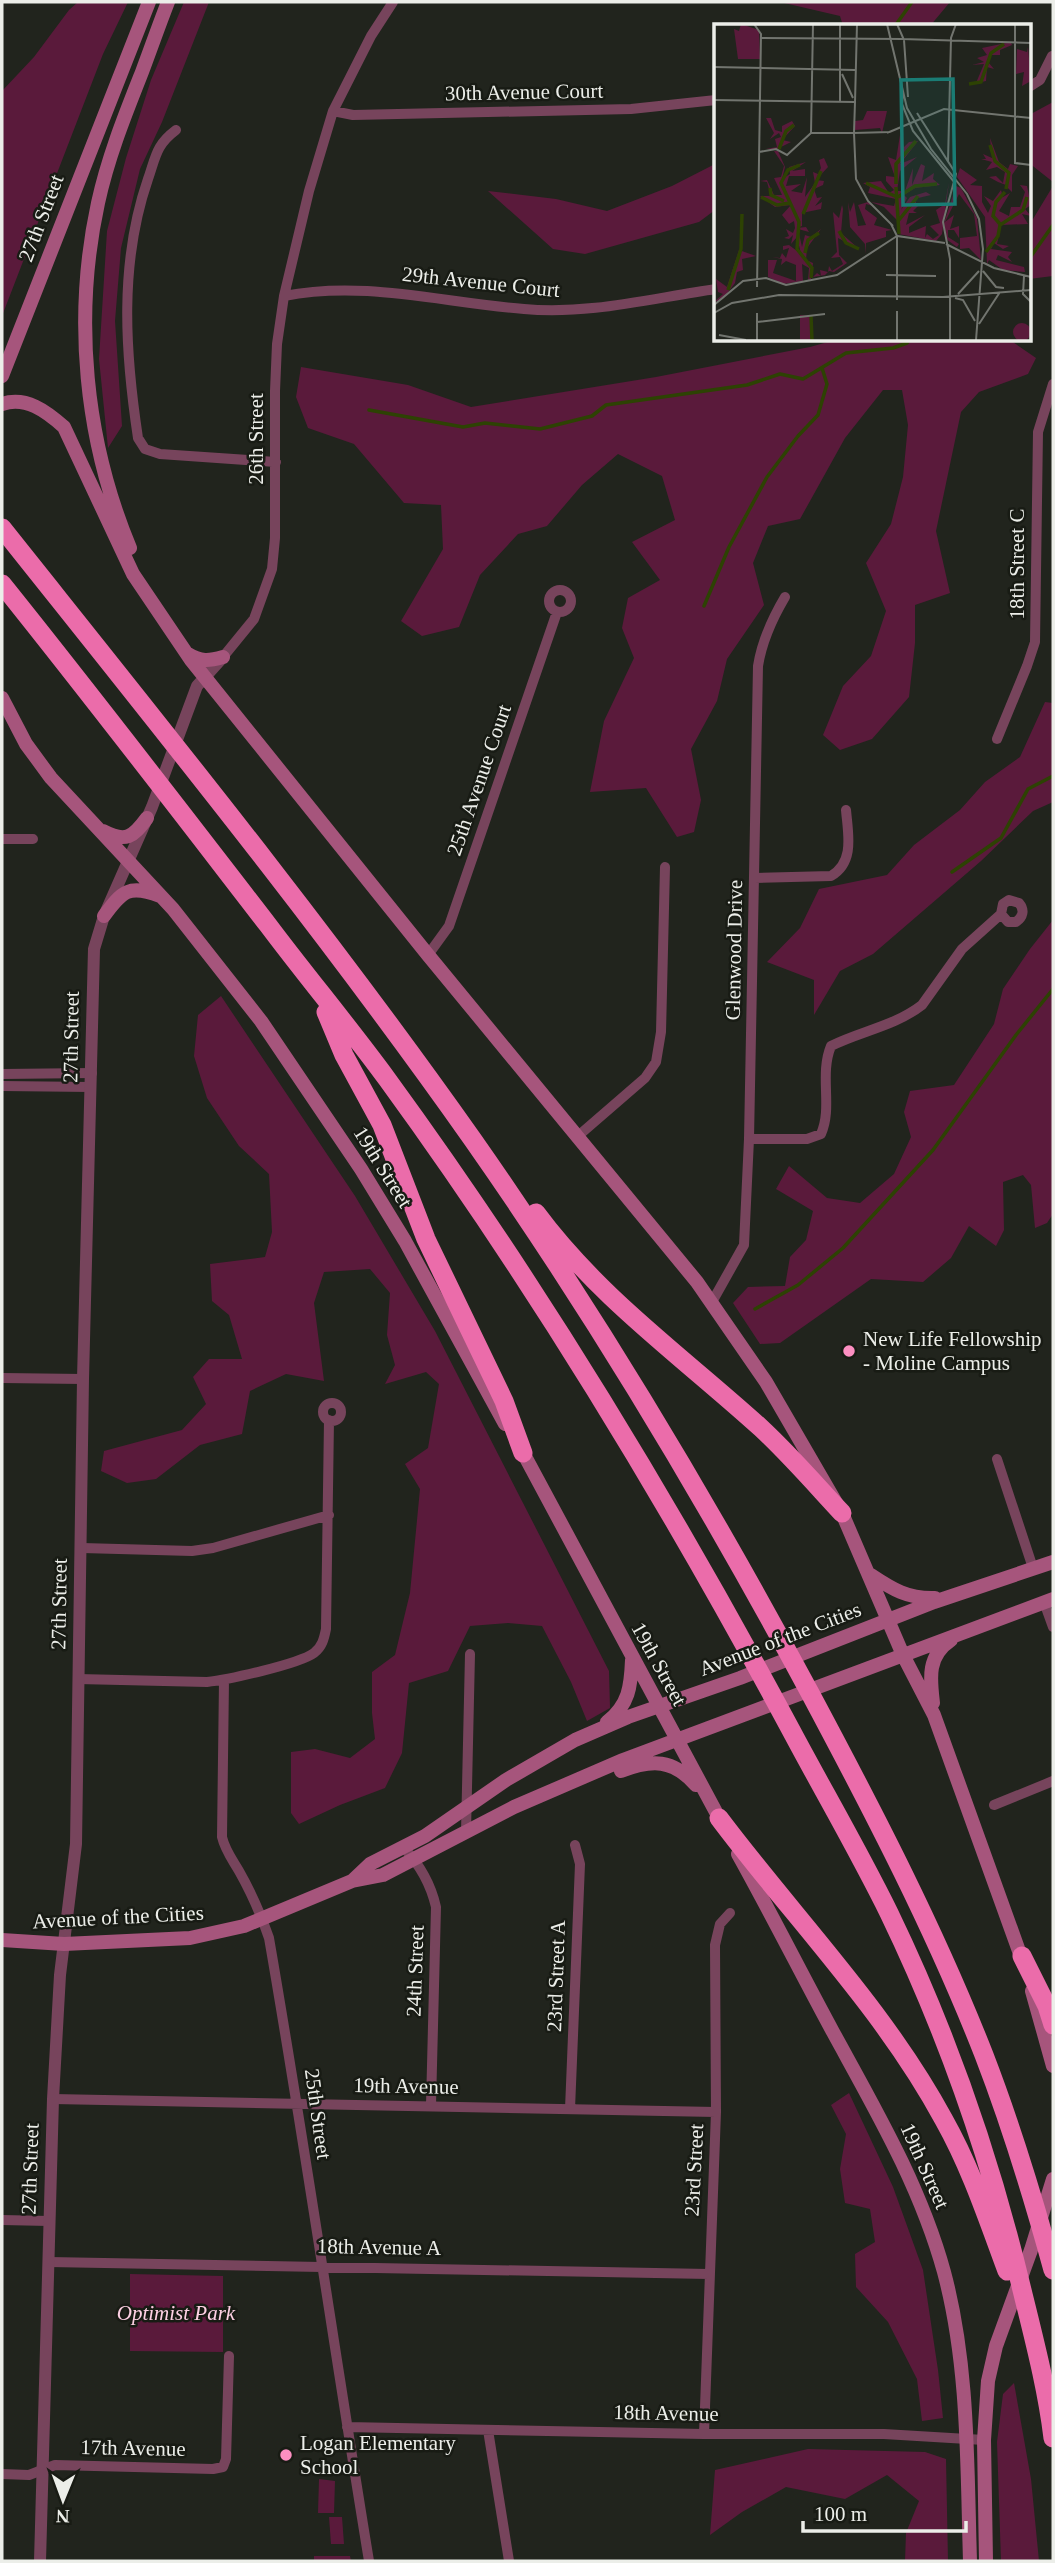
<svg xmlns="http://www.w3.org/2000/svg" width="1055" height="2563" font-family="'Times New Roman',serif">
<rect width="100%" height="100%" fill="#21241d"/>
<path fill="#5a1a3b" d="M78 2H128L103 54 2 316V91L34 57 69 10Z
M184 2H209L162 122 140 169 121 248 115 321 122 426 108 448 99 359 107 231 126 158 151 80Z
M780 2H950L930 26H843L840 16Z
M1053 102V182L1029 163V115Z
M715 164V210L699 222 585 254 553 249 488 191 556 199 607 211 672 186Z
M1053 186V276L1029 279V219H1033Z
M835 340H1010L1036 358 1028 374 979 392 961 412 936 531 950 593 915 605V643L909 697 872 739 840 750 823 735 843 686 871 656 886 611 866 563 891 524 903 477 908 425 902 390H883L845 438 800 519 768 526 753 563 764 605 727 659 717 701 691 749 701 800 694 832 677 837 646 788 590 792 604 721 634 658 622 628 628 598 660 580 632 542 675 520 662 476 618 454 582 485 547 526 518 534 480 575 459 627 422 636 401 621 443 549 441 505 404 503 354 444 308 428 296 397 301 367 408 385 471 407 656 377 810 347Z
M1045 702 1053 703V802L1033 811 981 861 873 954 840 971 814 1015V980L767 962 800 928 819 889 887 875 914 845 960 810 985 782 1020 757Z
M1053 920V1214L1047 1223 1035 1228 1031 1185 1023 1175 1003 1182 1004 1230 996 1246 969 1226 951 1258 923 1282 871 1279 780 1343 760 1344 733 1303 748 1287 785 1286 790 1257 806 1240 813 1211 776 1189 789 1166 827 1198 860 1203 894 1174 911 1137 904 1112 910 1091 954 1085 994 1024 1003 989 1030 949Z
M221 996 355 1196 435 1331 609 1671 610 1708 587 1721 571 1682 542 1626 508 1623 470 1626 448 1671 409 1683 402 1753 385 1788 340 1805 299 1824 291 1813V1752L315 1749 350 1758 375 1739 372 1713V1672L395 1655 410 1593 420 1489 405 1464 428 1448 439 1384 426 1372 385 1384 395 1365 387 1335 390 1293 370 1269 324 1272 314 1303 324 1381 286 1374 250 1391 242 1434 200 1445 156 1479 127 1483 101 1471 104 1451 182 1430 206 1404 193 1377 209 1359H242L229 1315 212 1301 210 1264 265 1257 272 1232 269 1174 239 1146 207 1098 194 1056 198 1015Z
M849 2093 893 2187 923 2270 938 2370 943 2418 922 2421 917 2379 888 2322 856 2287 855 2254 875 2242 870 2209 845 2203 840 2169 846 2134 831 2105Z
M130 2274 223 2276V2352L130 2351Z
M1014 2383 1031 2479 1039 2561H1001L997 2442 1003 2394Z
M808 2449 925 2452 946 2459 948 2561H905L906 2533 919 2501 887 2475 845 2499 786 2487 742 2512 710 2535 715 2470Z
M319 2479 335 2481 334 2513H318Z
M329 2517H342L344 2544H331Z
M314 2556H350L351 2561H314Z"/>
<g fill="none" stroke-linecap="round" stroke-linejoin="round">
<path stroke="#2d4203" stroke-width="3.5" d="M895 26 912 2
M1029 259 1053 225
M369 410 463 427 485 423 540 429 592 416 606 405 747 385 780 374 803 379 846 353 893 348 907 343 909 340
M704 606 729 547 767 477 798 436 818 415 827 384 822 368
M952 872 1001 838 1028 789 1053 776
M755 1309 798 1285 843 1248 933 1150 1016 1035 1053 989"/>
<path stroke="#77445c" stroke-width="10" d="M1029 87 1040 80 1052 56
M333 111 353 115 631 109 716 100
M176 130C156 145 156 156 148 179 119 263 125 352 138 438L145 449 160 454 276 462
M284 296C365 280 443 303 524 309 589 315 652 298 716 289
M549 601a11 11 0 1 1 22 0a11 11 0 1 1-22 0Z
M223 657 254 619 272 569 275 538V391L277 344 284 296 309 191 333 111 371 36 393 2
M997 739 1027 666 1035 642 1038 432 1053 384
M2 839H33
M755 878 831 876C855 862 848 834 846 810
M428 955 449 926 557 612
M2 1074 92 1073
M2 1086 91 1087
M578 1136 645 1078 656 1062 661 1032 665 867
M749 1139H807L821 1134C833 1107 819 1075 831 1046 861 1031 895 1026 922 1005L962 949 1001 914 1008 922H1016C1023 917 1025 910 1019 903L1009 900 1003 904 1001 914
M712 1302 744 1245 749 1139 758 666C762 641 772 619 785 597
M2 1378 83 1379
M323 1412a9 9 0 1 1 18 0a9 9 0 1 1-18 0Z
M997 1459 1033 1568
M82 1548 192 1551 213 1548 329 1515
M1044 1602 1053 1627
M78 1679 207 1682C227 1680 299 1664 314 1653 322 1647 324 1639 326 1629L329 1420
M224 1680 222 1837C225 1850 232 1859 239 1871 251 1892 261 1915 269 1938 305 2145 335 2354 369 2561
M994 1805 1053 1781
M466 1832 470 1654
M404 1848C419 1864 431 1885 436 1907L431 2105
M53 2099 716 2112
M570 2109 580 1864 575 1845
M2 2220 49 2221
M49 2262 709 2274
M347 2427 704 2434H884L984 2440
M488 2430 509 2561
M704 2434 716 2112 715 1945 720 1924 730 1913
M2 2474 29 2475 55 2465 213 2469 223 2467 226 2459 229 2356"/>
<path stroke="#77445c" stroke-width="12" d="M40 2561 53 2099 60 1975 76 1844 83 1379 94 949 104 916 152 807 197 686 223 657"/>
<path stroke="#a6557c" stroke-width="14" d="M2 376 149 2
M2 404C26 396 46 411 64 427L133 574 191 660 428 955 697 1282 766 1382 842 1513 903 1655 934 1715 1024 1965
M130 548C85 440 73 318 98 203 108 157 125 115 142 72 151 48 159 25 168 2
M188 654C201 662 209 661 223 657
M2 698 26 744 51 778 173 909 261 1021 361 1169 405 1241 505 1424
M103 831C126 843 133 837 147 818
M104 916C122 891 129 884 160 896
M520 1447 724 1827
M871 1575C892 1589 908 1599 935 1598
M933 1703C930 1678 927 1656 951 1640
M607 1722C629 1705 631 1686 632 1660
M621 1771C652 1759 673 1759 696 1785
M738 1854C771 1913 801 1973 833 2032 875 2109 920 2185 944 2272 969 2365 967 2466 970 2561
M352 1881 370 1864 425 1836 506 1780 575 1740 628 1717 740 1678 934 1602 1053 1562
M2 1940 64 1944 190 1938 244 1926 352 1881 383 1875 514 1807 623 1760 1053 1599
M1032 1991 1053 2066
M986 2561 984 2440 988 2381 996 2346 1031 2250 1053 2179"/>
<path stroke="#eb6caa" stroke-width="19" d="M2 528C162 729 325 930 473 1140 597 1317 708 1503 810 1693 873 1811 935 1930 984 2055 1011 2125 1033 2197 1053 2270
M2 584C92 696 180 811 268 925 307 977 349 1027 387 1079 538 1286 671 1506 792 1732 824 1792 859 1852 889 1913 947 2033 991 2160 1022 2290 1034 2339 1047 2388 1053 2438
M326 1012 344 1055 382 1125 426 1239 504 1401 523 1453
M536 1213C598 1297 684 1358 761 1428 790 1455 815 1484 842 1513
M719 1818C794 1918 884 2009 944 2120 971 2168 988 2220 1007 2271
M1022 1956 1047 2006 1053 2025"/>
</g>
<g fill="#fc8fc1" stroke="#181b14" stroke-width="2.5">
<circle cx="849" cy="1351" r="7"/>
<circle cx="286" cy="2455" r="7"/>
</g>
<g text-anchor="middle" stroke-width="5" stroke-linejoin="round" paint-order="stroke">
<g font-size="21" fill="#eceee9" stroke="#181b14">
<text transform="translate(524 92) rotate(-1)" y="7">30th Avenue Court</text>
<text transform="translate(41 218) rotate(-69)" y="7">27th Street</text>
<text transform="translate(481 282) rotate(6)" y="7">29th Avenue Court</text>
<text transform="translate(256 439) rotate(-90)" y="7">26th Street</text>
<text transform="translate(1017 564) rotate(-90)" y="7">18th Street C</text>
<text transform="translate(479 780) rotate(-71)" y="7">25th Avenue Court</text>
<text transform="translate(734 950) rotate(-89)" y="7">Glenwood Drive</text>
<text transform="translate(71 1037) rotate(-89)" y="7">27th Street</text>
<text transform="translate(383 1167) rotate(58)" y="7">19th Street</text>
<text transform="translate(59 1604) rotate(-89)" y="7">27th Street</text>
<text transform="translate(780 1639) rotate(-21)" y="7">Avenue of the Cities</text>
<text transform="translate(659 1664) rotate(61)" y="7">19th Street</text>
<text transform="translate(118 1917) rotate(-3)" y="7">Avenue of the Cities</text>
<text transform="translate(415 1971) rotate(-88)" y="7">24th Street</text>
<text transform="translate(556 1976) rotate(-88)" y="7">23rd Street A</text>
<text transform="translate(406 2086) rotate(1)" y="7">19th Avenue</text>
<text transform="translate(318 2114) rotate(82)" y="7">25th Street</text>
<text transform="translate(925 2166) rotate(66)" y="7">19th Street</text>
<text transform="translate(30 2169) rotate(-88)" y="7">27th Street</text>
<text transform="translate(694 2170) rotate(-87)" y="7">23rd Street</text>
<text transform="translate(379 2247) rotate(1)" y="7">18th Avenue A</text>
<text transform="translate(666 2413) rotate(1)" y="7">18th Avenue</text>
<text transform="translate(133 2448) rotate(1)" y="7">17th Avenue</text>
</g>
<g font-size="21" fill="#eceee9" stroke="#181b14" text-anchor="start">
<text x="863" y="1346">New Life Fellowship<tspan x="863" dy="24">- Moline Campus</tspan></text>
<text x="300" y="2450">Logan Elementary<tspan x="300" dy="24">School</tspan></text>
</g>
<g font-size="21" font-style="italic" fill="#fed1e4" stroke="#181b14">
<text x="176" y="2320">Optimist Park</text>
</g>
</g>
<g transform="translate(714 24)">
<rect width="317" height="317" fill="#21241d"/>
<path d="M27 0 45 6 46 35H24L20 5 25 7ZM292 19H297L298 21 286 26V31H277L274 38 280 45 273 43 272 57 262 59 270 40 258 41 270 38 263 34 273 31 268 24ZM314 23 317 57 308 62 310 48 302 50 303 25 313 28ZM153 87H173L168 109 166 104 141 106V97L149 96ZM52 94H57L61 106 68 108V102L78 97 81 102 68 116 77 118 63 125H52L63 123 61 115 67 113 65 109 56 115 60 109ZM186 111 190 123 195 118 204 117 186 140 203 133 186 147 183 167H191L199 144 198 161 207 140 211 142 208 157 220 149 219 155 226 161 201 164 190 171 193 174 187 186 196 173 212 168 217 171 200 175 204 182 199 187 203 189H195L192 201 211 191 195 203V209L212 202 211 214 213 210 219 215 225 211 216 202 226 199 222 186 231 180 235 158 228 210 222 217 184 210 185 198 170 183 157 178 180 182 182 175 154 169 156 163 149 159 167 157 175 169 180 166 172 157V152L181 153 174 133 182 136ZM276 114 285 138 294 145 296 140 304 142 298 151V168L293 163 296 147 292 161 284 158 275 153 282 152 289 159 291 148 283 143 272 146 278 138 267 135H272L269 130 278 134ZM60 127H64L71 143 68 155 76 150 75 143 92 138 78 147 91 145V152H75L72 162 87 160 77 167 88 169 93 153 91 173 101 159 99 148 104 150 107 144 105 136 110 134 114 143 102 156 110 157 109 161 100 165 103 174 108 173 101 182 108 178 107 185 88 189V202L83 204 92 203 95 208 84 205 88 223 91 211 97 213 107 205 93 224 92 236 99 239 97 255 94 256 95 244 88 240 89 257 69 260 54 253V236H63L59 249 82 257V241L72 237 67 241 68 235 58 233 66 234 68 229 72 234 75 224 69 226V222L75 221 87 230 83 213 77 220 79 211 75 215 70 214 75 212 72 205 79 209 81 204 80 197 75 200 68 191 77 181 61 183 46 172H57L53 158 46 157 53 156 60 171H68L60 154 67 153 70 142ZM246 144 263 156 256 161 268 162V178L274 189 277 182 270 172 279 177 287 166 289 173 296 169 285 187 295 192 297 183H306L311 168 306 161 313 162 317 181 311 185 317 192 308 190 314 200 287 201 283 220 295 222 289 225 280 219 277 225 298 228 294 233 298 238 284 231 282 236 310 243 311 248 289 246 275 236 273 240 271 193 243 153ZM242 162 247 164 263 194 267 236 255 224 246 225V214L263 212 260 190 245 170 231 198 240 191 236 205 245 202V214L240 206H234V213L245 220 243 223 232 215 230 199ZM134 178 136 188 140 178 144 202 152 201 144 181 154 178 159 182 152 180 151 185 163 194 160 201 178 206 172 207V213L152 219V230L151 220 136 203ZM128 181 129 185 127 209 145 225 124 214 125 231 133 239 120 248 115 247 111 251 99 253 103 249 107 252 106 246 114 248 115 242 118 247 129 240 126 233 117 234 123 228 119 188 125 194ZM25 226 42 232 28 235 29 246 23 248 21 259 9 275 0 278 9 270 4 268 2 255 13 263ZM86 291 98 292V316H86ZM299 308a9 9 0 1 1 18 0a9 9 0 1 1-18 0Z" fill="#5a1a3b"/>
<path fill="none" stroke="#2d4203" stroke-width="3.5" d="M255 60 267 58 277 29 290 20M276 121 281 137 295 149 292 165M65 125 72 107 80 101M86 141 74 146 67 159 85 198 83 225 98 244 97 254M152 159 183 173M182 160V140L202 117M182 163 185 210M56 164 57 171 70 177M47 173 63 181 76 179M184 173 201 162 223 160M89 190 107 147M185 196 204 172M286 200 279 192 282 178 291 168M125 207 132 219 145 225M272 228 284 212 286 201 309 186 313 173M91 229 94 216 105 209M14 266 27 225 28 190M97 292 98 316"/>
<path fill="none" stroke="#72756f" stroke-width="2" d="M40 0 47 10 43 263M173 0 193 84 217 125 253 170 265 195 269 225 262 316M183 0 190 16 194 73M301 0V139L317 141M47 14 189 15M188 15 317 19M0 43 141 46M128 50 139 74M189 69 188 80 199 107 241 159M0 76 141 78M126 78V0M141 78 143 0M141 78 140 109 176 108M203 89 242 150 229 198 236 235V316M97 109H140L142 155 154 177 179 202M97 109 99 0M173 109 230 85 317 94M45 128 62 125 73 131 97 109M234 138 237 14 242 0M232 220 280 244 317 253M269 247 282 263 290 264M172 251 222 252M310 252 309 270 317 278M244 270 265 247M241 274 249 276 261 297M183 276V212L231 219M0 281 29 257 52 254 72 261 123 251 183 212 177 200M0 289 18 279 65 271 229 273 317 266M43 289V316M43 298 111 290M265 300 286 268M5 311 32 316M183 316V287"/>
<path fill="#1a7c74" fill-opacity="0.15" stroke="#1a7c74" stroke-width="3.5" d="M239 55 241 180 189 181 187 56Z"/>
<rect width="317" height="317" fill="none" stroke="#eceee9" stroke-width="3.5"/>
</g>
<rect width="1055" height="2563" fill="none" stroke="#eceee9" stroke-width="7"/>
<g transform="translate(63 2500) rotate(181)" stroke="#181b14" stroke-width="5" paint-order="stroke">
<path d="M0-5L12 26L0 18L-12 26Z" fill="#eceee9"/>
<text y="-10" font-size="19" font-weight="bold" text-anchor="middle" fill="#eceee9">N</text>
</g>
<path d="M803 2521v10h163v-10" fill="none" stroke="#eceee9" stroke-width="3.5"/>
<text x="814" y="2521" font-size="21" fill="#eceee9" stroke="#181b14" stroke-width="5" paint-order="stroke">100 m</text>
</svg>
